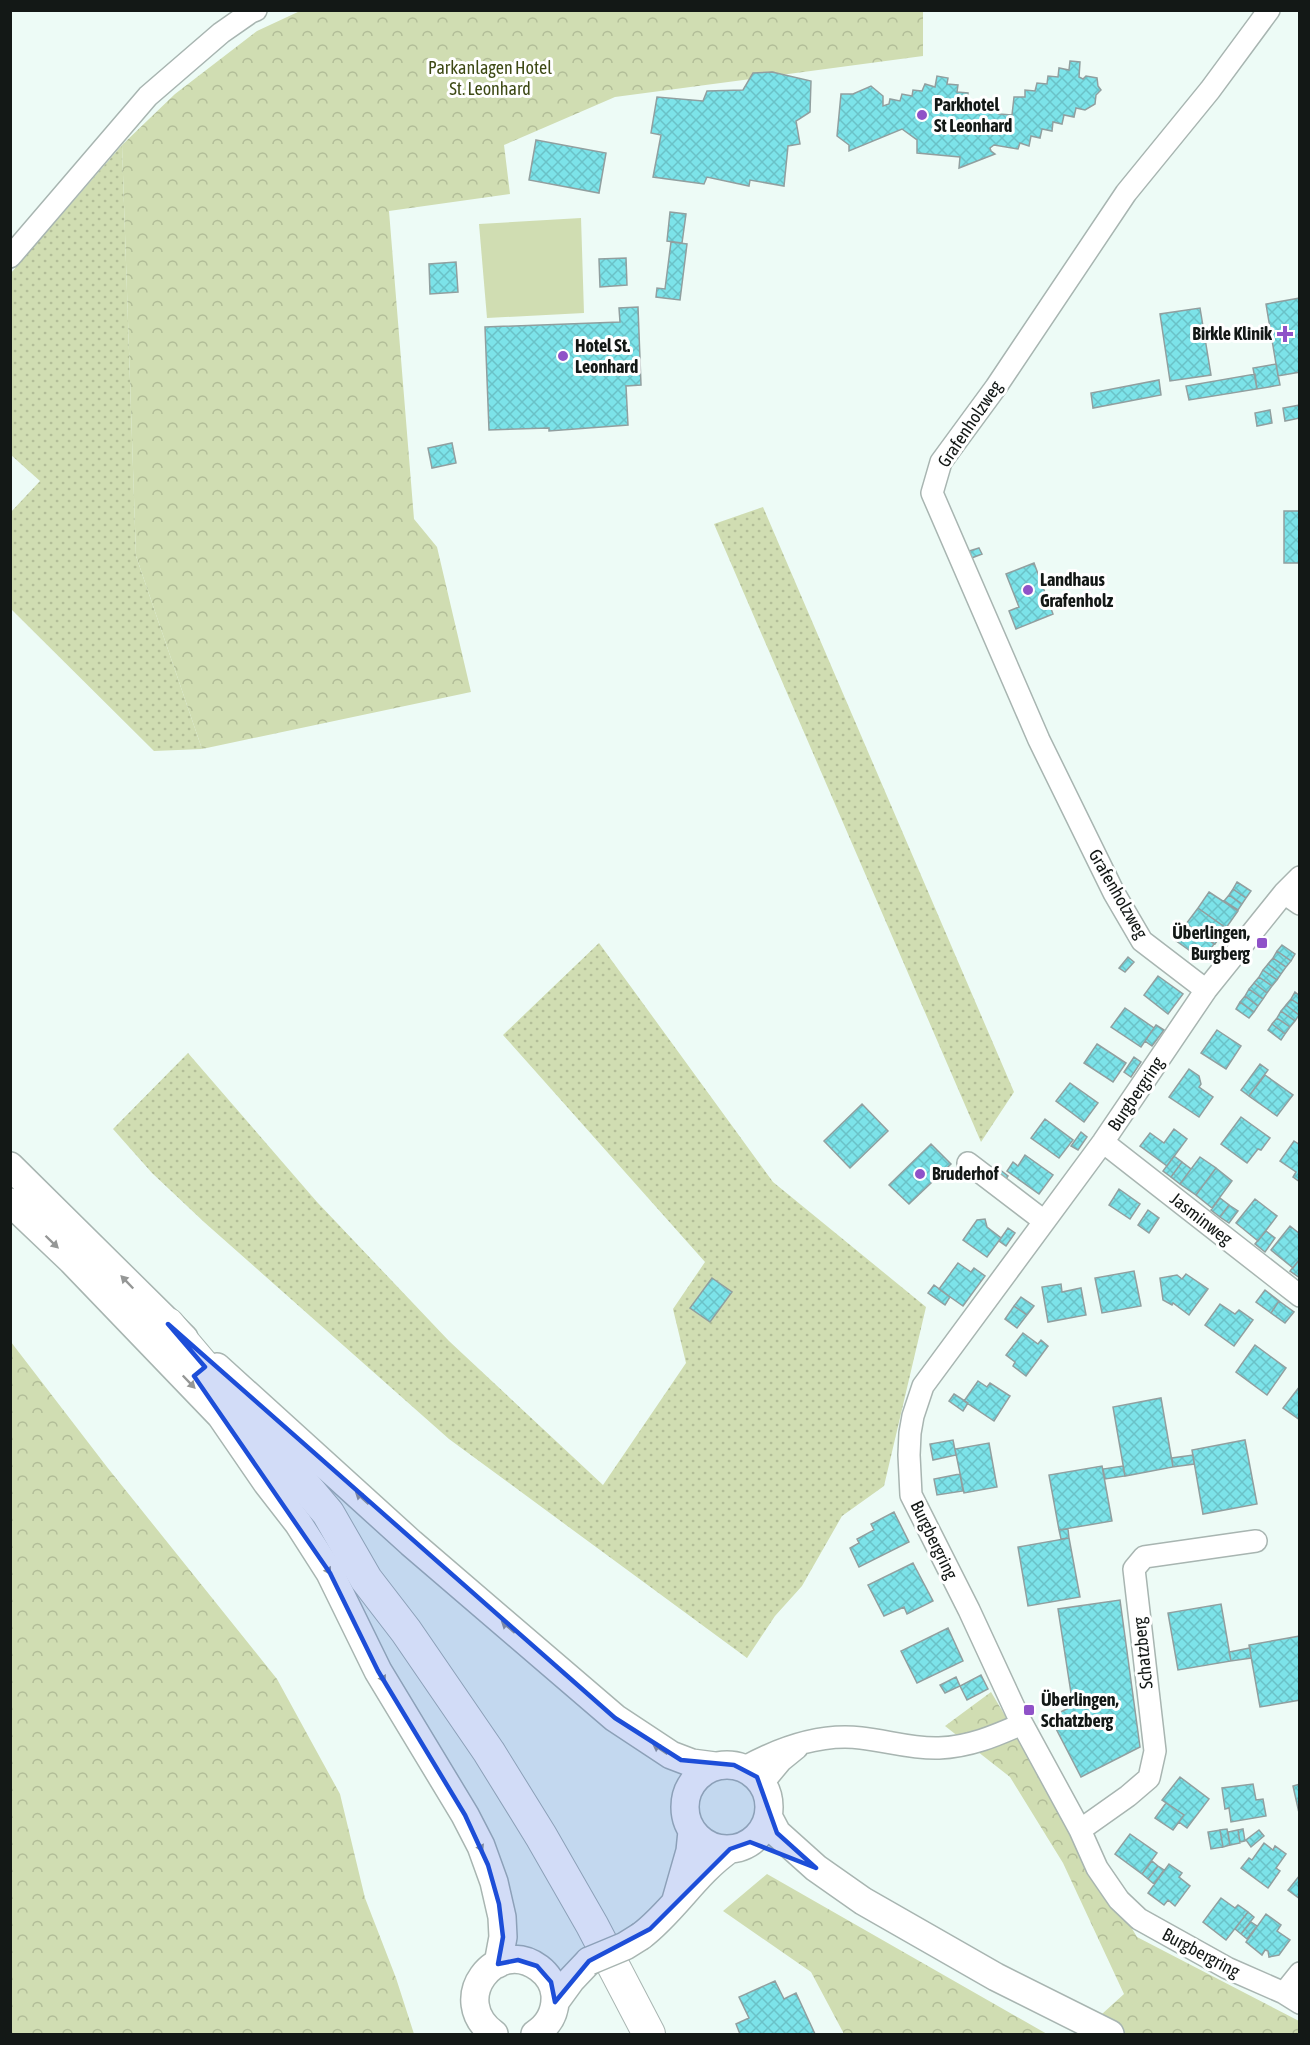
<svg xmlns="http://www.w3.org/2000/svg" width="1310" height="2045" font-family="'Asap Condensed',sans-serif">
<defs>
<pattern id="grass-dots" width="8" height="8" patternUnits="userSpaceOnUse" patternTransform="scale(1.5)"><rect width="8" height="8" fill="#d0ddb2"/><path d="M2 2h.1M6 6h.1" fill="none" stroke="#b2bd98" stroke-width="1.8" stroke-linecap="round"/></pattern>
<pattern id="forest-crowns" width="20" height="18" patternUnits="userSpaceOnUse" patternTransform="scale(1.5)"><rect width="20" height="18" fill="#d0ddb2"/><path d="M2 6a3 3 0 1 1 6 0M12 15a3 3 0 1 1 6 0" fill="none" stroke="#b2bd98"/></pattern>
<pattern id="building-cross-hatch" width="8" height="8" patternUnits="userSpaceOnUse" patternTransform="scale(1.5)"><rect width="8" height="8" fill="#7ce3e9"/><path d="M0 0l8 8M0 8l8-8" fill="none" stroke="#6ac2c7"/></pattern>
</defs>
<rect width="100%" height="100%" fill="#edfbf6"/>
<path fill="url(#grass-dots)" d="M122 145 136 556 202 749 154 751 11 609V512L40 481 11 455V273Z
M763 507 1014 1092 981 1142 714 524Z
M599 943 773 1182 926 1307 884 1486 842 1516 802 1586 775 1616 747 1658 449 1439 204 1222 152 1173 113 1129 188 1053 317 1202 449 1341 603 1485 686 1363 673 1309 705 1262 503 1035Z"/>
<path fill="url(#forest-crowns)" d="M300 11H923V56L615 97 504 145 510 194 389 211 414 519 437 547 471 692 202 749 136 556 122 145 175 94 257 31Z
M11 1342 107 1467 277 1679 340 1794 365 1898 396 1978 414 2034H11Z
M991 1692 1137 1937 1299 2021V2034H1080L1124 1994 1063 1863 1010 1777 945 1726Z
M767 1874 1047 2034H844L811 1972 723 1911Z"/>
<path fill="#d0ddb2" d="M581 218 584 313 487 318 479 224Z"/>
<path fill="url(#building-cross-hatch)" stroke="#919f9f" stroke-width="1.5" d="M1070 61 1080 62 1079 77 1083 79 1086 76 1097 78 1098 86 1101 90 1096 95 1095 104 1085 110 1076 108 1074 117 1064 115 1062 124 1053 122 1052 131 1042 129 1040 138 1031 136 1029 146 1020 143 1018 149 994 145 990 148 991 151 995 154 959 168 960 157 917 153V140L902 129 849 151V145L837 136 841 94H853L871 86 883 96V106L889 104 890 99 900 101 902 94 912 96 913 90 922 91 925 84 935 87 937 76 948 78 947 84 958 85 957 92 968 93V100L978 102 979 108 990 109 999 114 1012 115 1014 97H1025V90L1035 91 1037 83 1047 84 1048 76 1058 77 1059 68 1069 70Z
M772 72 811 81 810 112 796 121 800 144 788 146 784 186 750 180 749 186 707 177 704 184 653 177 661 135 651 133 657 97 703 101 707 91 743 90 753 73Z
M536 140 606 153 599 193 529 180Z
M670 212 686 214 682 243 667 241Z
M671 242 687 244 680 300 656 297 657 288 665 289Z
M626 258 627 285 600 287 599 259Z
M456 262 458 292 430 294 429 264Z
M1300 298V372L1278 376 1266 304Z
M638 307 641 385 626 386 628 425 549 431V428L489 430 485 327 620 322 619 308Z
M1200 308 1211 375 1170 381 1160 314Z
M1276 364 1280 385 1257 389 1253 368Z
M1255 374 1257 389 1189 400 1186 386Z
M1159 380 1161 395 1093 408 1091 393Z
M1300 405V418L1285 421 1283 408Z
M1270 410 1272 423 1257 426 1255 413Z
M452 443 456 463 432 468 428 448Z
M1284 511H1300V563H1284Z
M979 548 982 554 969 559 966 552Z
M1034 563 1053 614 1016 629 1009 611 1019 607 1006 574Z
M1237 882 1251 891 1246 898 1233 889Z
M1233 889 1246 898 1242 904 1229 895Z
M1209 892 1238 911 1226 928 1198 908Z
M1229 895 1242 904 1238 910 1224 901Z
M1198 908 1226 928 1215 944 1186 924Z
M1186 924 1214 944 1203 960 1175 940Z
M1282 945 1295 954 1291 961 1277 951Z
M1277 951 1291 961 1286 967 1273 958Z
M1128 957 1134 962 1125 972 1119 968Z
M1273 958 1286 967 1281 974 1268 964Z
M1268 964 1281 974 1277 980 1263 970Z
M1263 970 1277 980 1272 986 1259 977Z
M1158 976 1183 994 1168 1014 1144 995Z
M1259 977 1272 986 1267 993 1254 983Z
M1254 983 1267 993 1263 999 1249 989Z
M1249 989 1263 999 1258 1006 1245 996Z
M1295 992 1300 996V1005L1291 999Z
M1245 996 1258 1006 1254 1012 1240 1002Z
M1291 999 1300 1005 1299 1015 1286 1005Z
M1240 1002 1254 1012 1249 1018 1236 1009Z
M1286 1005 1299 1015 1295 1021 1281 1011Z
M1125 1008 1154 1028 1141 1047 1111 1027Z
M1281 1011 1295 1021 1290 1027 1277 1018Z
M1277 1018 1290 1027 1285 1034 1272 1024Z
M1272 1024 1285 1034 1281 1040 1268 1030Z
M1156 1025 1164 1030 1152 1046 1145 1041Z
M1217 1030 1241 1046 1226 1069 1201 1053Z
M1097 1044 1126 1063 1113 1082 1084 1063Z
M1134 1057 1141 1062 1131 1077 1124 1072Z
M1260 1064 1268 1070 1249 1096 1241 1090Z
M1189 1069 1199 1076 1201 1084 1199 1087 1213 1097 1199 1117 1169 1097Z
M1265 1075 1293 1095 1277 1116 1249 1096Z
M1070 1083 1098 1103 1084 1122 1056 1101Z
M862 1104 888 1131 850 1168 824 1141Z
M1241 1117 1270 1138 1261 1150 1258 1149 1247 1163 1221 1144Z
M1045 1119 1073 1140 1059 1158 1031 1138Z
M1174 1129 1187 1139 1167 1166 1140 1146 1150 1133 1164 1143Z
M1081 1132 1087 1137 1078 1150 1071 1146Z
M1294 1141 1300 1145V1182L1293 1177 1296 1172 1280 1161Z
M931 1144 951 1164 909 1204 889 1185Z
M1025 1155 1053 1175 1039 1194 1007 1171 1013 1162 1018 1166Z
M1174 1156 1182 1162 1171 1177 1163 1171Z
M1200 1157 1216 1168 1196 1195 1180 1184Z
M1182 1162 1191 1169 1180 1184 1171 1177Z
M995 1166 1008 1176 1004 1182 990 1172Z
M1216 1168 1232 1181 1212 1208 1196 1195Z
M1119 1189 1140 1204 1130 1219 1109 1205Z
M1220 1198 1229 1205 1220 1217 1211 1210Z
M1255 1199 1277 1216 1258 1241 1236 1223Z
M1229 1205 1238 1211 1229 1223 1220 1217Z
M1148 1210 1159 1218 1149 1233 1138 1225Z
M985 1219 987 1227 1001 1238 987 1257 963 1240 977 1220Z
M1290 1226 1300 1234V1259L1293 1268 1271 1250Z
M1008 1228 1015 1233 1006 1246 999 1241Z
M1266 1231 1275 1238 1265 1252 1255 1244Z
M1300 1259V1278L1290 1271Z
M958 1263 971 1272 974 1268 985 1276 963 1306 939 1289Z
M1134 1271 1141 1306 1102 1313 1095 1278Z
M1186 1274 1208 1289 1189 1315 1173 1303 1172 1305 1163 1300 1160 1278 1177 1275 1182 1279Z
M712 1278 732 1292 710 1322 690 1308Z
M1061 1284 1062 1292 1081 1288 1086 1315 1048 1322 1042 1287Z
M934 1285 950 1297 945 1305 928 1293Z
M1265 1290 1279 1301 1271 1313 1256 1302Z
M1021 1297 1034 1306 1027 1315 1014 1306Z
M1279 1301 1294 1312 1285 1323 1271 1313Z
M1220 1304 1235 1314 1239 1310 1253 1320 1234 1346 1205 1325Z
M1014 1306 1027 1315 1017 1328 1005 1319Z
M1023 1333 1038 1344 1041 1340 1048 1346 1026 1376 1013 1366 1015 1362 1006 1355Z
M1255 1345 1286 1368 1267 1395 1236 1372Z
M978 1381 987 1387 990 1383 1010 1396 994 1421 964 1401Z
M1300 1386V1420L1283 1408Z
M954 1394 968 1403 963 1411 949 1401Z
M1161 1398 1173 1467 1125 1476 1113 1407Z
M953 1440 956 1455 933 1460 930 1444Z
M1245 1440 1257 1504 1203 1514 1192 1450Z
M989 1443 997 1487 964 1493 955 1449Z
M1193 1455 1194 1464 1173 1467 1172 1458Z
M1102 1466 1112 1521 1059 1530 1049 1475Z
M1123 1466 1125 1476 1105 1479 1103 1469Z
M960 1474 963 1491 937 1495 934 1479Z
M894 1512 909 1542 859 1567 850 1548 859 1543 857 1539 874 1530 871 1524Z
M1068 1529 1069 1538 1061 1539 1059 1530Z
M1069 1538 1080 1597 1028 1606 1018 1547Z
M913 1563 933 1601 907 1614 904 1607 884 1616 868 1585Z
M1120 1600 1140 1747 1081 1777 1050 1717 1073 1706 1058 1609Z
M1221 1604 1231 1661 1178 1670 1168 1613Z
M948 1628 963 1661 917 1683 901 1651Z
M1300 1636V1700L1260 1707 1249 1645Z
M1250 1648 1251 1658 1231 1661 1229 1652Z
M981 1675 988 1689 967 1700 960 1686Z
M956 1677 960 1686 945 1693 940 1685Z
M1180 1777 1209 1799 1187 1828 1179 1822 1184 1815 1162 1800Z
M1253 1784 1256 1800 1263 1799 1266 1816 1231 1822 1229 1808 1225 1809 1222 1788Z
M1300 1784V1813H1299L1293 1786Z
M1166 1803 1184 1815 1173 1830 1155 1818Z
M1227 1829 1230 1845 1223 1847 1220 1830Z
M1243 1829 1245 1841 1240 1842 1238 1830Z
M1220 1830 1223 1847 1211 1849 1208 1832Z
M1238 1830 1240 1843 1230 1845 1228 1832Z
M1259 1830 1264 1836 1251 1847 1246 1840Z
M1130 1834 1157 1853 1142 1874 1115 1854Z
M1264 1843 1273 1850 1275 1846 1286 1854 1276 1868 1280 1871 1268 1888 1241 1868 1249 1858 1252 1860Z
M1152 1861 1158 1866 1148 1879 1142 1874Z
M1169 1864 1182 1873 1179 1877 1190 1886 1175 1906 1168 1900 1164 1905 1148 1893Z
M1158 1866 1164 1870 1154 1884 1148 1879Z
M1300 1875V1899L1288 1890Z
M1221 1898 1235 1908 1238 1905 1248 1912 1226 1940 1203 1922Z
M1248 1912 1254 1917 1241 1934 1235 1929Z
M1266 1914 1281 1925 1277 1931 1290 1940 1279 1955 1269 1957 1268 1951 1265 1950 1262 1955 1246 1942Z
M1251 1922 1257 1926 1247 1939 1241 1934Z
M775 1981 784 1999 796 1993 815 2034H740L736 2024 749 2018 739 1997Z"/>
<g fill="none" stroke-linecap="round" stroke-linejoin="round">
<defs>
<path id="minor" d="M10 257 148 96 221 33 251 12 256 10
M1300 877 1284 893 1206 990 1103 1142 923 1386 913 1416 910 1433 909 1455 911 1495 969 1610 1019 1718 1080 1830 1097 1868 1119 1900 1139 1919 1227 1968 1284 1993 1300 2003
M1284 893 1300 904
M1206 990 1142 941 1114 893 1039 740 932 493 941 462 996 387 1126 193 1210 90 1269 10
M1103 1142 1300 1296
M968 1163 1044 1221
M743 1768C779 1748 820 1733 861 1738 888 1741 912 1749 939 1748 969 1747 995 1736 1022 1724
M762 1784 781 1761 797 1748
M1080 1830 1128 1796 1149 1778 1155 1751 1134 1569 1144 1557 1256 1541
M1284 1993 1300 1973"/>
<path id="major" d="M10 1166 184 1338
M10 1202 72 1261 221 1416 267 1483 298 1523 330 1573 378 1671 465 1815 481 1846 494 1882 502 1917 503 1937 498 1964
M217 1367 411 1543 615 1718 671 1755 692 1763 715 1766
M685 1807a42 42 0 1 1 84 0a42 42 0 1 1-84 0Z
M768 1816 777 1833 816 1868 863 1901 996 1977 1110 2034
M676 1900 690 1851 692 1831
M641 1936C674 1911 695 1873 730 1849
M555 2002 571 1980 589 1961
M494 2034C447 2000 496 1936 539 1968 547 1974 554 1984 555 1995 556 2012 549 2025 535 2034"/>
<path id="highway" d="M168 1324 328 1513 366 1579 406 1631 489 1752 541 1836 592 1925 649 2034"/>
</defs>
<use href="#minor" stroke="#a8b5b1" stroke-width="24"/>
<use href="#major" stroke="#a8b5b1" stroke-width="30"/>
<use href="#highway" stroke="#a8b5b1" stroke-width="34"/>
<use href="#minor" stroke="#fff" stroke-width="21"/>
<use href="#major" stroke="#fff" stroke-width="27"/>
<use href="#highway" stroke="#fff" stroke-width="32"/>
<defs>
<path id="major-bridge" d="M589 1961 625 1946 641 1936"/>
</defs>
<use href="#major-bridge" stroke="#a8b5b1" stroke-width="30" stroke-linecap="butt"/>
<use href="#major-bridge" stroke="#fff" stroke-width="27"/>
</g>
<defs><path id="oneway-solid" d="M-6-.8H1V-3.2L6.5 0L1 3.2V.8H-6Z" transform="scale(1.5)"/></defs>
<g fill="#959796">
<use href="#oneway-solid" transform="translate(52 1242) rotate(44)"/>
<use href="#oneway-solid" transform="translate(127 1282) rotate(-134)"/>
<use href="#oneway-solid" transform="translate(189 1382) rotate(46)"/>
<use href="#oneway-solid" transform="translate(362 1498) rotate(-138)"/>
<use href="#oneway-solid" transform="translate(326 1567) rotate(58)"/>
<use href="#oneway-solid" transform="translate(508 1627) rotate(-139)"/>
<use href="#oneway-solid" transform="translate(381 1675) rotate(62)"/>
<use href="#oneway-solid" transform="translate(660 1749) rotate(-146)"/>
<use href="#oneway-solid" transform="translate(479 1844) rotate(65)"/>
</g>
<path fill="#1d4ed8" fill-opacity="0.2" stroke="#1d4ed8" stroke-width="4.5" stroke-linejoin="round" d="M168 1324 615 1718 681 1760 734 1765 757 1777 777 1833 816 1868 750 1842 730 1849 650 1929 589 1961 555 2002 551 1982 537 1966 518 1960 498 1964 503 1937 499 1904 488 1865 465 1815 378 1671 330 1573 194 1376 205 1367Z"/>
<g fill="#8f52c8" stroke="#fff" stroke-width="2">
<circle cx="922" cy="115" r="6"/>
<path d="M1282 325h6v6h6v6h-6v6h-6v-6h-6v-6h6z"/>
<circle cx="563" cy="356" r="6"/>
<circle cx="1028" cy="590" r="6"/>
<rect x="1256" y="937" width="12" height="12" rx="3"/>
<circle cx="920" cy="1174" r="6"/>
<rect x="1023" y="1704" width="12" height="12" rx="3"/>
</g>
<g text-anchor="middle" stroke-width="6" stroke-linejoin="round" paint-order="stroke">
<g font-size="18" fill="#3d4914" stroke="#fff">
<text x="490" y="74">Parkanlagen Hotel<tspan x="490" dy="21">St. Leonhard</tspan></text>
</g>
<g font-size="18" font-weight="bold" fill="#131816" stroke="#fff" text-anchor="start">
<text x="934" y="111">Parkhotel<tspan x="934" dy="21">St Leonhard</tspan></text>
<text x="1272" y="340" text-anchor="end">Birkle Klinik</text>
<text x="575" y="352">Hotel St.<tspan x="575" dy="21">Leonhard</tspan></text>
<text x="1040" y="586">Landhaus<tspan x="1040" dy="21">Grafenholz</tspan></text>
<text x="1250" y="939" text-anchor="end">Überlingen,<tspan x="1250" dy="21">Burgberg</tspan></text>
<text x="932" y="1180">Bruderhof</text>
<text x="1041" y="1706">Überlingen,<tspan x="1041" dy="21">Schatzberg</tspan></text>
</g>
<g font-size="18" fill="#131816" stroke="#fff">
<text transform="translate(970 424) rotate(-56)" y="6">Grafenholzweg</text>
<text transform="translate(1118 894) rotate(60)" y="6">Grafenholzweg</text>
<text transform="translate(1136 1094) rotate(-56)" y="6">Burgbergring</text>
<text transform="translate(1201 1219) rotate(38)" y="6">Jasminweg</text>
<text transform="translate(934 1540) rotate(64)" y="6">Burgbergring</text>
<text transform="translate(1143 1653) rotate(-96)" y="6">Schatzberg</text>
<text transform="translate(1201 1953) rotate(28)" y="6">Burgbergring</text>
</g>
</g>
<rect width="1310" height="2045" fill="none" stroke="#131816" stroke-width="24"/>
</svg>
